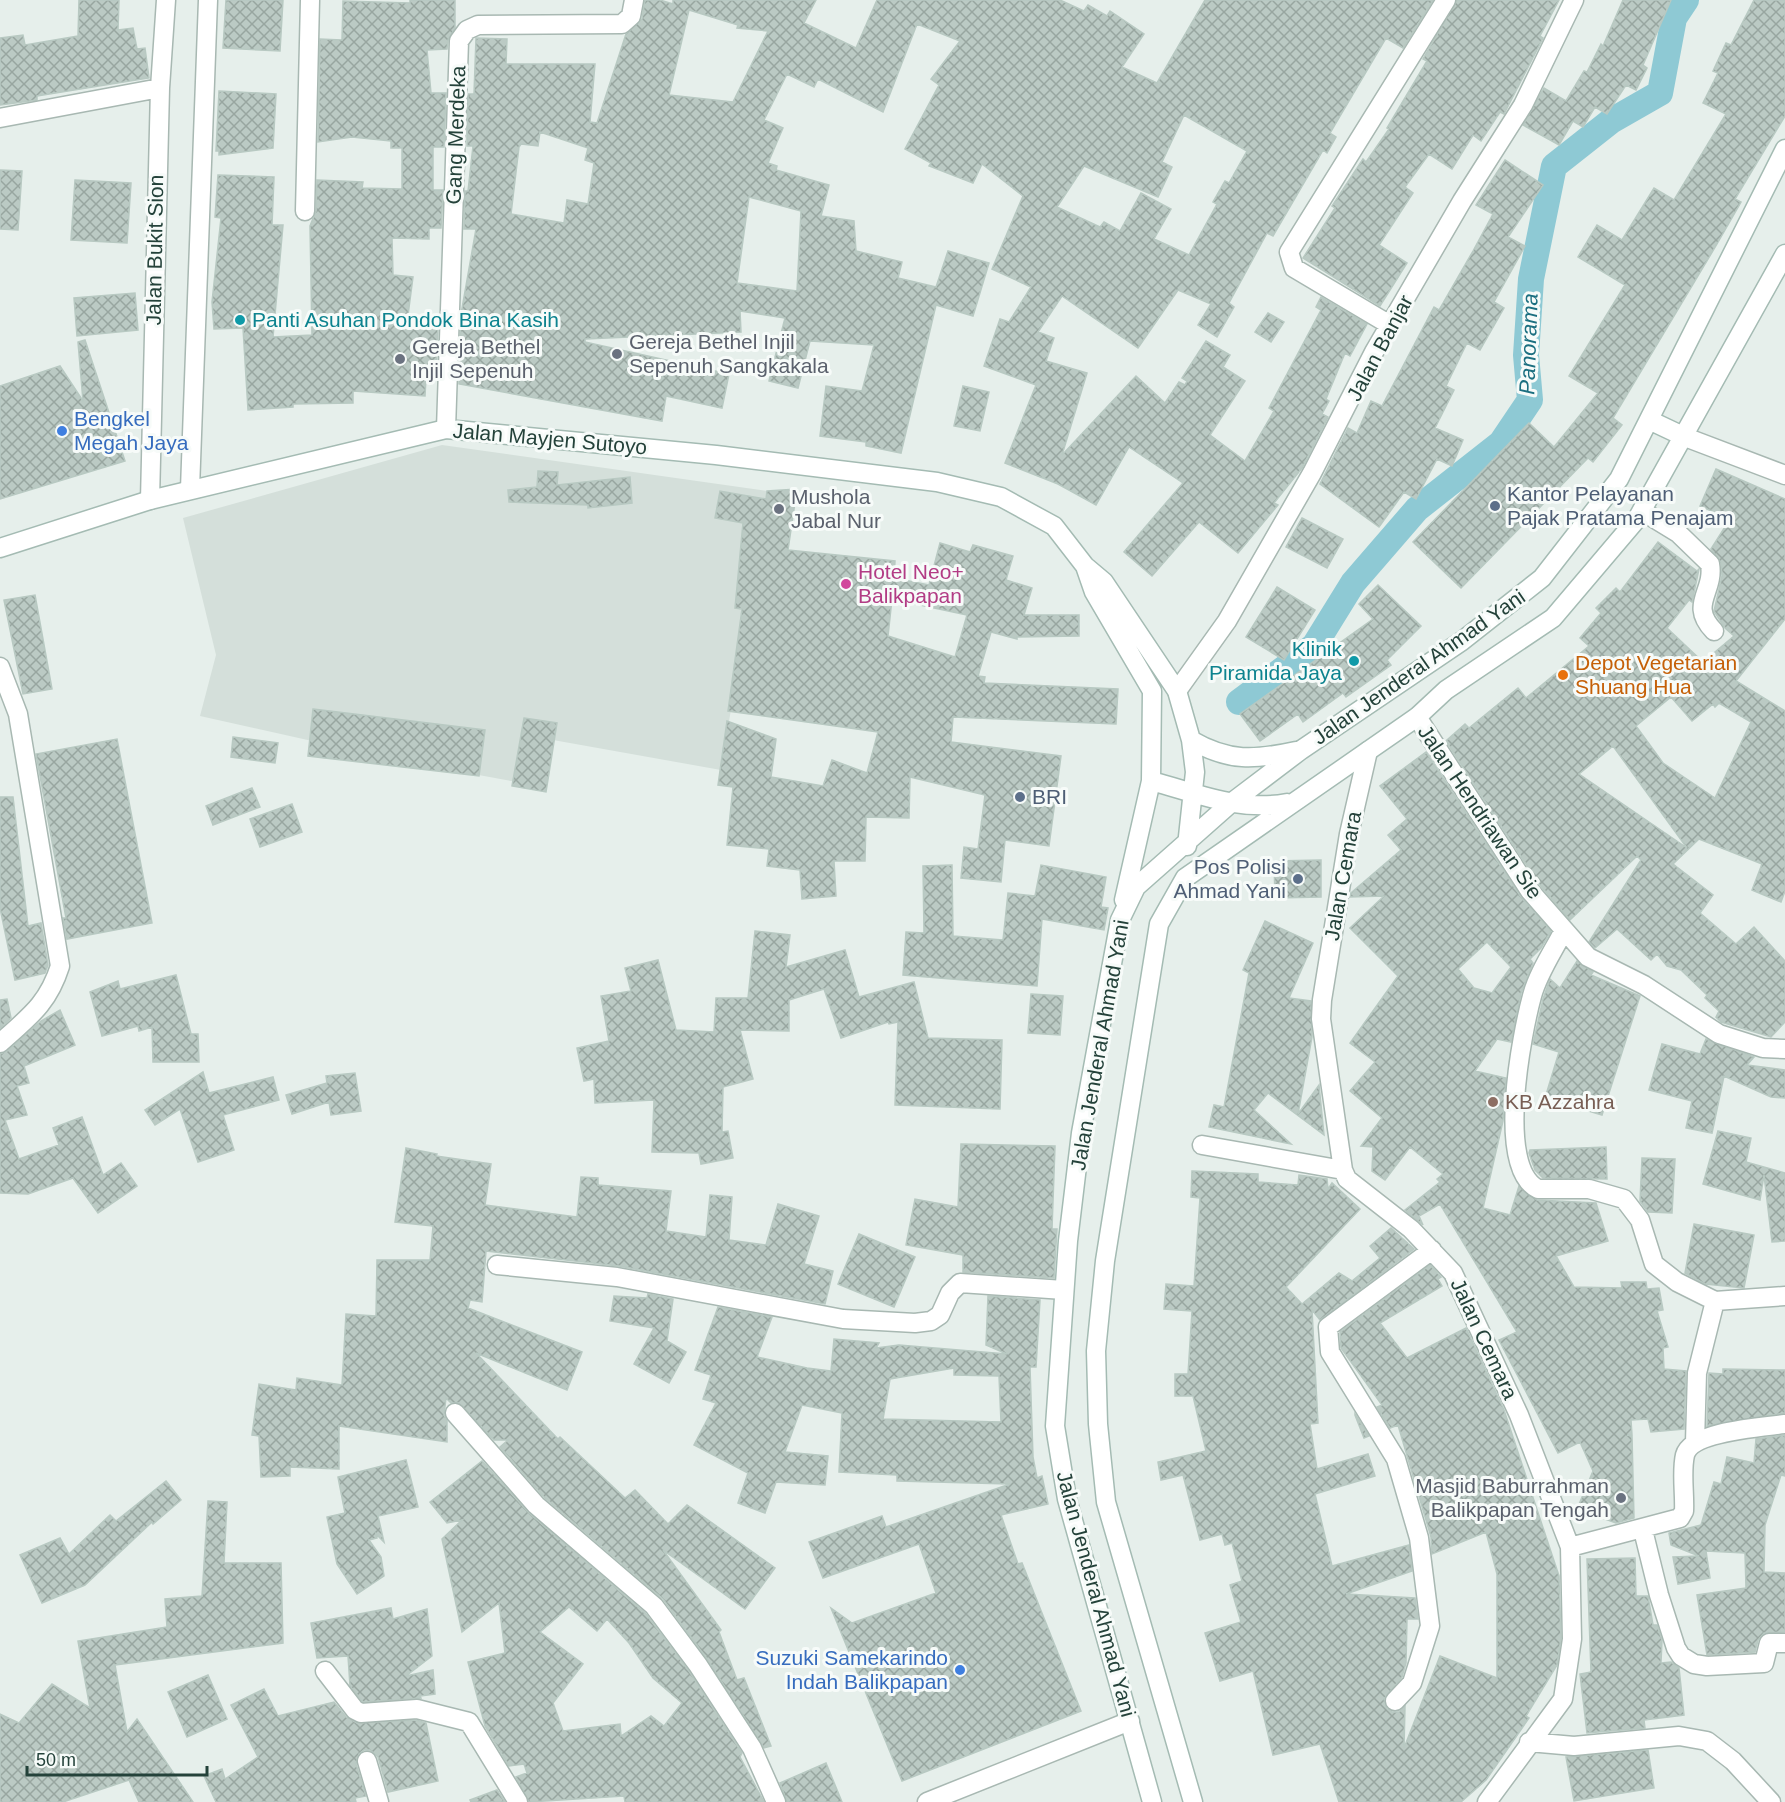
<svg xmlns="http://www.w3.org/2000/svg" width="1785" height="1802" font-family="Arial,sans-serif">
<defs>
<pattern id="building-cross-hatch" width="8" height="8" patternUnits="userSpaceOnUse" patternTransform="scale(1.5)"><rect width="8" height="8" fill="#bbcac4"/><path d="M0 0l8 8M0 8l8-8" fill="none" stroke="#98a6a0"/></pattern>
</defs>
<rect width="100%" height="100%" fill="#e6efeb"/>
<path fill="#d4dfda" d="M442 445 767 491 721 770 553 740 544 787 397 760 200 716 216 655 183 518Z"/>
<g fill="none" stroke-linecap="round" stroke-linejoin="round">
<path stroke="#8ec9d4" stroke-width="26" d="M1239 702 1314 646 1353 583 1417 509 1501 443 1530 400 1526 355 1531 279 1554 166 1611 121 1660 93 1674 18 1686 0"/>
</g>
<path fill="url(#building-cross-hatch)" stroke="#b8c9c2" stroke-width="1.5" fill-rule="evenodd" d="M79 0H119L118 30 133 28 137 49 145 48 149 78 37 96V100L0 105V38L23 35 25 45 78 36Z
M226 0H283L280 51 223 48Z
M410 0H455V28L448 40 447 49 427 50 431 93H446L444 147H433V190H443L441 228H429V239L392 238 393 275 413 277 407 323 438 325 436 380 426 378 425 396 353 391V403L293 404V407L248 410 243 328 214 329 212 302 221 218 215 217 218 175 274 177 272 225H283L273 337 312 335 310 226 316 211 317 180 363 182 362 188 402 189V148H391V141L352 137 318 142 320 39 342 40 343 1 410 3Z
M645 0H660L673 4V0H816L804 23 856 48 877 0H1060L1084 11 1088 5 1107 16 1110 11 1144 34 1122 67 1157 83 1205 0H1433L1403 48 1386 38 1330 133 1336 137 1327 153 1323 150 1273 236 1267 233 1229 303 1234 307 1217 337 1198 325 1211 304 1178 290 1138 348 1062 296 1038 332 1054 338 1046 361 1087 373 1062 455 1136 376 1165 403 1179 382 1185 385 1187 381 1182 378 1206 341 1230 355 1223 367 1245 381 1210 435 1245 461 1274 411 1269 408 1321 310 1316 307 1321 297 1367 324 1350 356 1345 353 1326 399 1329 401 1322 414 1328 417 1302 468 1274 503 1278 505 1238 553 1199 522 1152 576 1124 552 1183 483 1129 447 1096 505 1058 484 1005 463 1036 385 984 366 1000 319 1009 322 1031 287 992 269 1023 196 982 164 973 183 929 166 931 163 905 149 939 85 931 79 960 41 917 24 883 112 818 79 814 87 787 74 764 120 783 128 768 163 777 166 776 170 829 185 821 216 854 221 856 251 902 262 898 278 936 287 948 251 989 263 973 316 936 305 901 453 866 446V442L820 436 826 386 862 391 874 345 810 341 798 388 769 381 785 318 740 311 741 332 585 339V342L729 374 722 408 666 396 662 421 459 384 461 314 476 229H464L465 191H468L473 146H467L468 94H474L476 38 507 39 506 64H595L590 122 597 123 626 34 642 19ZM689 10 738 25 737 28 768 31 733 102 669 95ZM1184 115 1247 151 1229 183 1225 181 1213 202 1217 204 1189 255 1154 239 1171 209 1141 193 1120 231 1104 222 1100 227 1057 207 1084 166 1158 197 1172 167 1162 162ZM540 132 588 148 585 160 594 163 588 204 567 200 564 223 511 214 519 147 521 144 538 146ZM749 197 801 211 797 291 737 283Z
M1457 0H1559L1540 36 1543 38 1504 114 1500 112 1481 141 1473 135 1452 169 1429 154 1405 187 1413 193 1379 245 1407 263 1380 306 1303 258 1335 208 1332 206 1363 159 1366 162 1389 129 1387 128 1427 61 1423 59Z
M1623 0H1671L1643 65 1647 68 1636 90 1626 85 1607 114 1595 107 1583 127 1573 121 1559 145 1523 125 1544 88 1566 101 1584 71 1587 72 1601 44 1603 46Z
M1754 0H1785V116L1735 199 1741 202 1717 244 1613 418 1622 425 1593 462 1588 458 1461 588 1413 542 1529 423 1554 447 1598 393 1569 376 1625 285 1578 257 1597 225 1622 240 1654 188 1674 200 1726 114 1703 103 1718 73 1713 71 1726 43 1731 45Z
M219 91 276 94 273 148 219 155V151H216Z
M1505 160 1543 185 1508 237 1525 246 1494 302 1504 308 1480 350 1467 343 1446 386 1454 390 1435 428 1463 440 1452 466 1437 459 1416 499 1404 492 1379 527 1320 484 1348 428 1357 433 1371 401 1382 406 1434 307 1439 310 1473 251 1493 214 1476 205Z
M0 170 22 171 18 230 0 229Z
M75 180 131 183 127 243 71 240Z
M135 293 138 330 77 336 74 298Z
M1268 313 1284 322 1271 342 1255 332Z
M85 340 125 461 0 499V386L60 366 83 401 78 342Z
M963 386 989 392 980 431 954 426Z
M1716 469 1785 499V619L1736 681 1785 711V891L1781 902 1752 890 1762 864 1699 839 1673 864 1713 895 1700 913 1736 944 1754 927 1785 961V1022L1771 1037 1721 1022 1716 1017 1719 1011 1705 998 1707 995 1681 970 1667 966 1657 954 1651 960 1617 929 1595 948 1589 942 1641 860 1637 856 1570 920 1539 884 1446 741 1465 724 1469 728 1518 688 1526 698 1589 646 1580 638 1601 613 1596 608 1616 588 1620 592 1658 542 1697 571 1699 569 1692 602 1689 600 1667 628 1703 662 1734 636 1725 628 1714 611 1722 576 1721 563 1711 549 1730 519 1700 506ZM1671 697 1692 721 1713 704 1715 707 1719 703 1751 722 1715 798 1663 763 1636 726ZM1613 746 1687 848 1579 774Z
M538 471 558 472 557 485 630 477 632 503 588 508V505L509 502 508 490 537 487Z
M797 489 788 550 895 561 894 578 929 585 940 543 970 552 973 545 1013 556 1006 580 1032 588 1024 615H1079V636L1017 637V639L991 632 978 676 985 677 984 683 1118 689 1116 724 953 717 951 742 1061 756 1049 846 1005 840 1001 882 961 878 964 847 978 849 985 795 910 777 909 818 866 817 865 861H834L836 896 802 899 800 870 767 866 769 849 727 845 733 787 718 785 727 721 776 739 771 777 823 786 832 760 867 773 878 732 728 711 742 609 735 608 743 523 715 518 720 491 766 499 767 491ZM892 599 967 615 955 657 888 636Z
M1302 518 1343 539 1327 568 1286 547Z
M1378 585 1421 626 1387 660 1391 665 1346 697 1343 693 1303 722 1298 714 1260 741 1240 714 1373 619 1359 604Z
M1277 587 1315 610 1284 660 1246 637Z
M35 595 52 689 23 694 4 600Z
M313 709 485 730 479 776 308 756Z
M524 718 557 723 546 792 512 786Z
M233 737 278 743 275 763 231 757Z
M117 739 152 923 67 939 63 918H66L36 754Z
M1426 752 1521 897 1551 931 1541 948 1530 959 1533 963 1521 993 1511 1042 1497 1039 1475 1071 1506 1078 1503 1121 1483 1208 1510 1215 1519 1186 1537 1200 1596 1203 1608 1241 1556 1256 1574 1287 1622 1288 1621 1282H1646L1647 1289 1659 1288 1663 1310 1657 1311 1668 1347 1663 1348 1664 1369 1686 1371 1684 1429 1651 1432 1648 1419 1631 1420 1632 1435H1627L1632 1436 1634 1518 1616 1523 1577 1509 1593 1471 1580 1442 1558 1453 1499 1340 1517 1332 1440 1204 1419 1216 1423 1225 1405 1210 1440 1182 1437 1179 1443 1174 1410 1147 1385 1180 1372 1171 1373 1147 1361 1146 1382 1118 1350 1091 1375 1062 1350 1043 1398 976 1350 928 1384 896 1350 897 1351 893 1401 850 1388 835 1407 819 1380 786ZM1487 942 1511 967 1492 993 1474 988 1458 969Z
M252 788 260 807 213 825 206 806Z
M0 797H13L28 926 41 923 48 965 45 973 15 980 0 908Z
M292 804 302 832 260 847 250 819Z
M1321 860V897L1275 898 1274 861Z
M952 865 953 936 1003 940 1008 893 1035 896 1041 865 1106 877 1101 907 1108 908 1104 930 1042 919 1037 986 903 975 906 932 924 933 923 866Z
M1265 921 1313 943 1289 998 1311 1001 1312 1037 1298 1114 1319 1085 1324 1135 1268 1093 1254 1110 1291 1144 1209 1127 1214 1105 1224 1107 1249 973 1243 970Z
M755 931 790 935 786 967 845 950 859 997 914 982 928 1038 1002 1040 1000 1109 895 1105 898 1022 889 1024 888 1022 841 1038 824 989 789 1000V1031L740 1030 753 1079 723 1087 722 1132 728 1131 733 1158 701 1164 699 1153 652 1152 654 1100 595 1103 594 1079 584 1081 577 1048 609 1041 601 996 631 991 625 968 658 960 676 1030 714 1032 716 998H748Z
M1577 961 1593 972 1591 975 1640 996 1602 1115 1545 1098 1559 1052 1533 1044 1543 999 1550 979 1560 988Z
M176 975 191 1034H198L199 1062H153L152 1027 139 1031 138 1026 102 1036 90 992 118 981 120 989Z
M1031 994 1063 996 1060 1035 1028 1033Z
M7 999 11 1018 0 1028V1000Z
M60 1010 75 1045 24 1066 29 1083 17 1086 27 1115 5 1120 19 1159 59 1145 53 1128 82 1117 103 1175 121 1163 137 1186 98 1213 73 1178 28 1194 0 1193V1054L7 1051 41 1021Z
M1706 1039 1754 1057 1747 1065 1785 1070V1098L1771 1097 1724 1076 1712 1133 1686 1128 1692 1101 1649 1090 1662 1044 1700 1054Z
M203 1072 209 1093 273 1077 279 1100 223 1115 234 1150 198 1162 180 1109 155 1125 145 1110Z
M355 1073 361 1111 331 1115 329 1102 292 1114 286 1095 327 1083 326 1076Z
M1718 1131 1751 1138 1746 1162 1785 1173V1241L1772 1242 1764 1175 1760 1200 1703 1184Z
M961 1144 1055 1146 1052 1229H1057L1054 1278 963 1272V1255L906 1245 915 1199 958 1207Z
M1606 1147 1607 1179 1543 1178 1535 1170 1529 1153 1530 1150Z
M406 1148 437 1154 436 1156 491 1164 485 1205 577 1217 581 1177 598 1178V1185L671 1191 666 1231 706 1237 710 1195 732 1197 729 1240 766 1245 778 1204 819 1216 804 1264 833 1271 825 1304 619 1266 486 1251 482 1302 470 1300 468 1308 582 1352 567 1390 476 1353 558 1439 560 1437 625 1498 635 1490 668 1524 687 1505 775 1568 745 1609 663 1550 721 1630 719 1632 737 1680 744 1678 771 1746 764 1748 707 1659 663 1599 544 1497 500 1447 508 1440H494L459 1403H451L446 1398 444 1415 447 1421V1442L339 1426V1469L290 1467V1476L261 1477 259 1436 252 1435 259 1384 296 1390 297 1378 342 1385 346 1314 376 1316 377 1260H430L433 1226 395 1222Z
M1642 1158 1675 1159 1672 1213 1648 1212 1640 1201Z
M1192 1171 1258 1174V1182L1298 1185 1299 1175 1327 1179 1328 1189 1332 1183 1360 1209 1286 1287 1302 1304 1339 1273 1352 1281 1380 1258 1370 1246 1391 1228 1414 1249 1320 1320 1312 1310 1318 1423 1310 1424 1317 1469 1368 1454 1375 1476 1315 1494 1332 1566 1409 1545 1412 1571 1346 1594 1415 1598 1418 1619H1407L1406 1663 1402 1677 1384 1699 1387 1709 1392 1712H1399L1405 1706 1404 1748 1440 1656 1497 1678V1574L1486 1532 1432 1554 1431 1537 1398 1425 1390 1428 1377 1407 1382 1405 1341 1348 1340 1332 1430 1265 1441 1277 1438 1279 1442 1286 1380 1323 1407 1358 1466 1328 1504 1410 1559 1576 1561 1638 1557 1665 1526 1716 1529 1718 1486 1780 1461 1802H1339L1320 1744 1273 1755 1253 1671 1220 1681 1205 1633 1241 1622 1230 1585 1242 1581 1232 1543 1225 1545 1222 1534 1200 1540 1183 1475 1161 1480 1158 1462 1206 1451 1193 1396H1175V1374H1188L1192 1311 1164 1309 1166 1284 1194 1286 1200 1198 1191 1197Z
M1694 1224 1754 1235 1744 1288 1705 1284 1685 1273Z
M859 1234 915 1257 894 1307 838 1284Z
M648 1294 673 1299 667 1341 686 1352 669 1383 634 1364 654 1328 610 1321 614 1296 647 1298Z
M988 1296 1040 1300 1036 1367H1030L1033 1457 1037 1478 1042 1476 1048 1504 1001 1515 1018 1564 1022 1563 1081 1711 902 1781 831 1608 852 1623 936 1593 919 1544 823 1578 809 1542 882 1516 886 1527 1010 1484 897 1481V1475L839 1472 842 1413 802 1405 785 1452 828 1456 825 1485 776 1482 765 1513 738 1503 748 1473 694 1445 716 1403 703 1399 711 1375 695 1370 718 1307 772 1317 757 1357 807 1368 831 1371 834 1339 879 1343 876 1348 899 1345 1007 1354 986 1345ZM954 1368V1375L999 1376 1001 1422 883 1419 890 1379Z
M1723 1369 1785 1370V1413L1707 1426 1709 1373 1723 1374Z
M1355 1415V1414L1369 1436 1364 1438Z
M1785 1435V1476L1781 1475 1765 1525 1764 1572 1785 1573V1632L1764 1633 1758 1640 1755 1652 1707 1655 1697 1595 1746 1588 1745 1553 1706 1551 1710 1578 1678 1584 1673 1557 1699 1556 1671 1545 1669 1533 1701 1525 1714 1482 1721 1484 1727 1457 1754 1463 1756 1439Z
M406 1460 418 1507 378 1516 384 1542 376 1534 377 1538 369 1540 381 1557 384 1576 357 1594 337 1564 327 1517 345 1513 338 1477Z
M482 1461 529 1513 646 1614 689 1671 742 1753 740 1757 764 1802H625L624 1796 529 1802 516 1777 527 1773 524 1764 509 1766 485 1726 468 1662 505 1653 499 1603 462 1632 442 1539 462 1520 447 1523 430 1502ZM569 1607 597 1631 607 1619 629 1643 653 1678 682 1703 664 1726 651 1716 621 1736 620 1724 563 1731 553 1703 583 1664 540 1632Z
M166 1481 181 1500 153 1524 152 1522 85 1585 42 1603 20 1555 60 1538 69 1554 110 1515 116 1521Z
M208 1501 227 1502 224 1563H281L283 1643 115 1665 127 1732 137 1719 193 1802H139L129 1780 63 1802H0V1714L19 1723 52 1684 90 1708 78 1641 167 1627 165 1599 202 1596Z
M1635 1558 1636 1596H1648L1653 1625H1657L1662 1640 1661 1663 1671 1662 1679 1668 1684 1715 1644 1720 1645 1728 1587 1733 1580 1674 1591 1672 1587 1559Z
M391 1608 393 1619 427 1609 432 1656 406 1676 433 1670 435 1694 420 1696 421 1698 363 1702 350 1686 348 1656 317 1658 311 1623Z
M208 1675 227 1719 187 1737 168 1692Z
M264 1689 278 1716 334 1702 346 1717 357 1723 416 1720 426 1723 438 1781 388 1792 378 1757 370 1750H364L359 1754 356 1764 366 1796 355 1798 356 1802H216L204 1776 222 1769 225 1779 258 1757 231 1705Z
M1648 1750 1654 1788 1574 1801 1566 1757Z
M826 1763 842 1802H787L780 1783Z
M497 1790 505 1802H471L470 1800Z"/>
<g fill="none" stroke-linecap="round" stroke-linejoin="round">
<defs>
<path id="minor" d="M0 118 160 88
M305 211 310 0
M1390 325 1294 268 1289 252 1446 0
M446 429 459 41 467 30 478 25 622 24 631 16 634 0
M1685 437 1785 475
M190 489 208 0
M150 500 160 88 166 0
M1642 511 1678 533 1710 564C1715 592 1688 604 1714 631
M0 667 18 714 60 966C48 1004 29 1017 0 1043
M1177 691 1227 621 1312 473 1374 352 1462 201 1523 105 1574 0
M1417 717 1530 891 1588 957 1644 985 1719 1034 1763 1048 1785 1049
M1368 751 1349 834 1322 1000 1321 1019 1343 1170 1347 1179 1411 1229 1453 1273 1519 1415 1570 1547 1572 1639 1563 1699 1487 1802
M1564 930C1554 950 1538 973 1532 996 1522 1033 1495 1168 1538 1189H1589L1624 1199 1640 1220 1654 1264 1677 1282 1715 1301 1785 1296
M1202 1145 1343 1170
M497 1265 617 1277 843 1319 915 1323 931 1321 940 1315 950 1293 960 1283 1064 1290
M455 1413 536 1505 654 1606 698 1665 752 1748 776 1802
M1695 1442 1697 1373 1715 1301
M1643 1530 1659 1595 1676 1648 1681 1656 1694 1664 1707 1666 1764 1663 1769 1643H1785
M1570 1547 1680 1518 1684 1511C1685 1494 1681 1472 1685 1455 1691 1431 1764 1427 1785 1424
M325 1671 355 1710 361 1713 417 1709 469 1722 518 1802
M1395 1701 1412 1683 1430 1626 1419 1538 1396 1459 1330 1352 1328 1327 1432 1250
M1529 1742 1574 1746 1679 1736 1707 1741 1733 1761 1771 1802
M367 1761 379 1802
M927 1802 1130 1721"/>
<path id="secondary" d="M1649 420 1685 437
M0 548 150 500 446 429 716 455 937 482 1001 497 1054 526 1085 566 1104 582 1177 691 1191 740C1229 762 1255 760 1296 751
M1085 566 1094 592 1152 691 1151 781 1124 900
M1151 781C1197 793 1239 812 1287 803
M1187 846 1195 772 1191 740
M1152 1802 1067 1499 1055 1426 1068 1241 1081 1133 1120 920 1136 887 1231 803 1301 750 1462 641 1542 578 1619 479 1785 149
M1193 1802 1106 1502 1098 1424 1096 1351 1105 1261 1159 924 1185 878 1417 717 1446 690 1553 618 1637 519 1785 254"/>
</defs>
<use href="#minor" stroke="#a8b8b2" stroke-width="21"/>
<use href="#secondary" stroke="#a4bbb3" stroke-width="21"/>
<use href="#minor" stroke="#fff" stroke-width="18"/>
<use href="#secondary" stroke="#fff" stroke-width="18"/>
</g>
<g fill="#0f9aa8" stroke="#f7fbf9" stroke-width="2">
<circle cx="240" cy="320" r="6"/>
<circle cx="1354" cy="661" r="6"/>
</g>
<g fill="#6b7280" stroke="#f7fbf9" stroke-width="2">
<circle cx="617" cy="354" r="6"/>
<circle cx="400" cy="359" r="6"/>
<circle cx="779" cy="509" r="6"/>
<circle cx="1621" cy="1498" r="6"/>
</g>
<g fill="#3f7fe0" stroke="#f7fbf9" stroke-width="2">
<circle cx="62" cy="431" r="6"/>
<circle cx="960" cy="1670" r="6"/>
</g>
<g fill="#5c6f8a" stroke="#f7fbf9" stroke-width="2">
<circle cx="1495" cy="506" r="6"/>
<circle cx="1020" cy="797" r="6"/>
<circle cx="1298" cy="879" r="6"/>
</g>
<circle fill="#d1479c" stroke="#f7fbf9" stroke-width="2" cx="846" cy="584" r="6"/>
<circle fill="#e8710a" stroke="#f7fbf9" stroke-width="2" cx="1563" cy="675" r="6"/>
<circle fill="#8d6e63" stroke="#f7fbf9" stroke-width="2" cx="1493" cy="1102" r="6"/>
<g text-anchor="middle" stroke-width="6" stroke-linejoin="round" paint-order="stroke">
<g font-size="21" fill="#24423a" stroke="#f7fbf9">
<text transform="translate(456 135) rotate(-88)" y="7">Gang Merdeka</text>
<text transform="translate(155 250) rotate(-89)" y="7">Jalan Bukit Sion</text>
<text transform="translate(1380 348) rotate(-62)" y="7">Jalan Banjar</text>
<text transform="translate(550 439) rotate(5)" y="7">Jalan Mayjen Sutoyo</text>
<text transform="translate(1419 667) rotate(-35)" y="7">Jalan Jenderal Ahmad Yani</text>
<text transform="translate(1480 812) rotate(56)" y="7">Jalan Hendriawan Sie</text>
<text transform="translate(1343 876) rotate(-80)" y="7">Jalan Cemara</text>
<text transform="translate(1100 1045) rotate(-80)" y="7">Jalan Jenderal Ahmad Yani</text>
<text transform="translate(1484 1339) rotate(65)" y="7">Jalan Cemara</text>
<text transform="translate(1096 1594) rotate(75)" y="7">Jalan Jenderal Ahmad Yani</text>
</g>
<g font-size="21" fill="#0d838f" stroke="#f7fbf9" text-anchor="start">
<text x="252" y="327">Panti Asuhan Pondok Bina Kasih</text>
<text x="1342" y="656" text-anchor="end">Klinik<tspan x="1342" dy="24">Piramida Jaya</tspan></text>
</g>
<g font-size="21" fill="#5b616d" stroke="#f7fbf9" text-anchor="start">
<text x="629" y="349">Gereja Bethel Injil<tspan x="629" dy="24">Sepenuh Sangkakala</tspan></text>
<text x="412" y="354">Gereja Bethel<tspan x="412" dy="24">Injil Sepenuh</tspan></text>
<text x="791" y="504">Mushola<tspan x="791" dy="24">Jabal Nur</tspan></text>
<text x="1609" y="1493" text-anchor="end">Masjid Baburrahman<tspan x="1609" dy="24">Balikpapan Tengah</tspan></text>
</g>
<g font-size="21" fill="#366cbe" stroke="#f7fbf9" text-anchor="start">
<text x="74" y="426">Bengkel<tspan x="74" dy="24">Megah Jaya</tspan></text>
<text x="948" y="1665" text-anchor="end">Suzuki Samekarindo<tspan x="948" dy="24">Indah Balikpapan</tspan></text>
</g>
<g font-size="21" fill="#4e5e75" stroke="#f7fbf9" text-anchor="start">
<text x="1507" y="501">Kantor Pelayanan<tspan x="1507" dy="24">Pajak Pratama Penajam</tspan></text>
<text x="1032" y="804">BRI</text>
<text x="1286" y="874" text-anchor="end">Pos Polisi<tspan x="1286" dy="24">Ahmad Yani</tspan></text>
</g>
<g font-size="21" fill="#b23c85" stroke="#f7fbf9" text-anchor="start">
<text x="858" y="579">Hotel Neo+<tspan x="858" dy="24">Balikpapan</tspan></text>
</g>
<g font-size="21" fill="#c56008" stroke="#f7fbf9" text-anchor="start">
<text x="1575" y="670">Depot Vegetarian<tspan x="1575" dy="24">Shuang Hua</tspan></text>
</g>
<g font-size="21" fill="#785e54" stroke="#f7fbf9" text-anchor="start">
<text x="1505" y="1109">KB Azzahra</text>
</g>
<g font-size="22" font-style="italic" fill="#1c6f80" stroke="#f7fbf9">
<text transform="translate(1528 344) rotate(-88)" y="8">Panorama</text>
</g>
</g>
<path d="M27 1766v9h180v-9" fill="none" stroke="#24423a" stroke-width="3"/>
<text x="36" y="1766" font-size="18" fill="#24423a" stroke="#f7fbf9" stroke-width="4.5" paint-order="stroke">50 m</text>
</svg>
